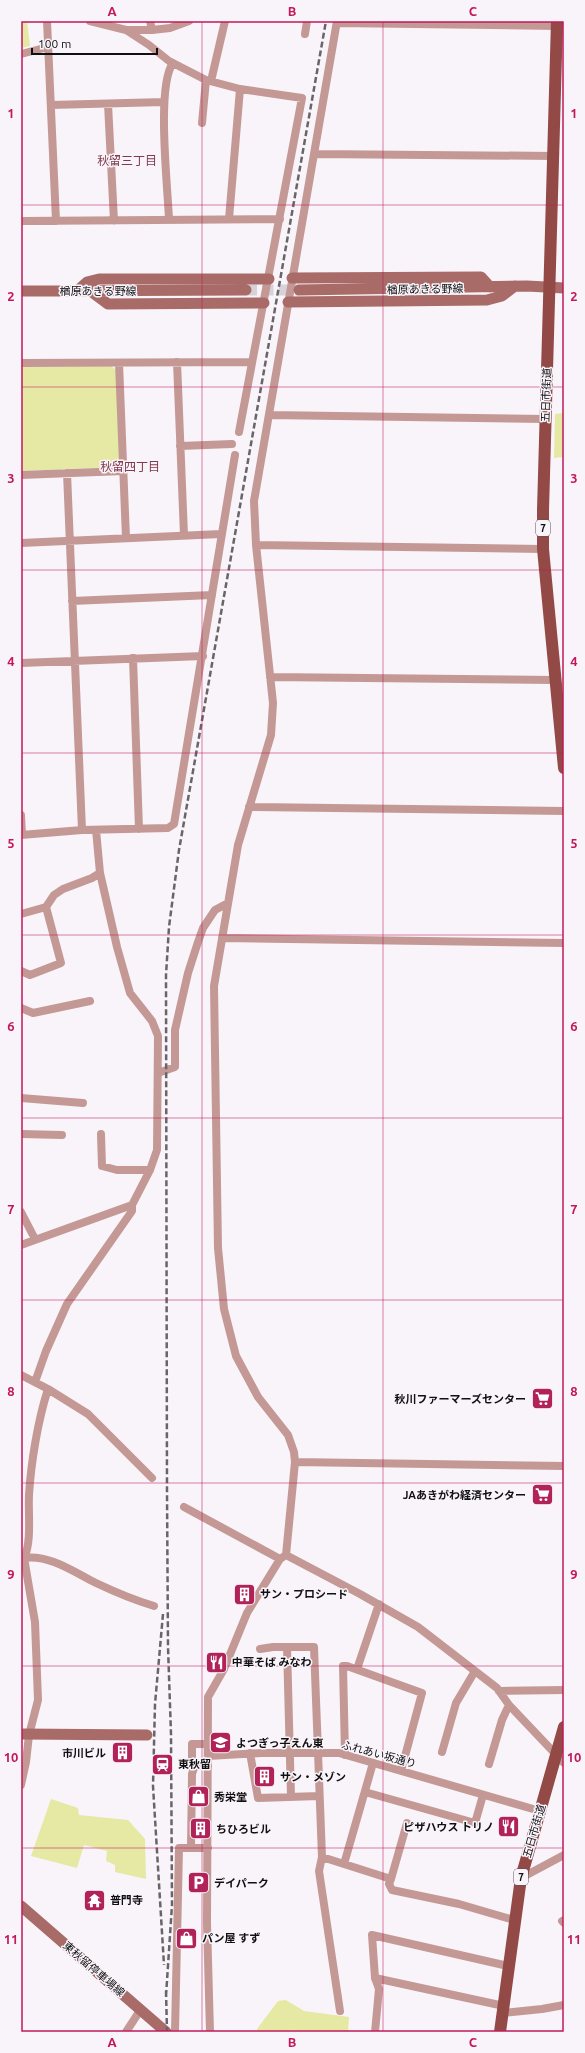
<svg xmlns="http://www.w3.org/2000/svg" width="585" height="2053" font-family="Ubuntu,'Noto Sans JP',sans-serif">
<rect width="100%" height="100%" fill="#f9f4fa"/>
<path fill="#e5e9a3" d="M21 21H27L30 46 21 48Z
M111 366 116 370 120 463 116 467 21 471V367Z
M564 413V457L554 458 555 414Z
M51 1799 78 1808 79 1815 128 1820 145 1839 146 1879 115 1872V1865L106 1861 107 1851 84 1845 77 1868 31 1856Z
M286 2000 304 2011 349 2017 348 2032H298L289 2030 288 2032H257V2029L278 2001Z"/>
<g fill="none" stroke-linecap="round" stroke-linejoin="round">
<path stroke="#d6d2d7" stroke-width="11" stroke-dasharray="11 5.5" stroke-linecap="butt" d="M246 290H299"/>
<path stroke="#c49995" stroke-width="8" d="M47 21 56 221
M90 21 126 30H152L150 21
M337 23 557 26
M126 30 149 45 169 61 206 80 240 89 302 98 239 432
M152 30 170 28 189 21
M305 34 307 21
M21 54 48 47
M211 81 225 21
M108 104 114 221
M51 105 164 102
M202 123 206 80
M314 154 554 156
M229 219 240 89
M169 220C168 189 156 86 173 63
M21 221 280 219
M177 362 184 535
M21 363 252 362
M119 363 126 538
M269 415 546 419
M180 446 232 444
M67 473 82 830
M21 475 123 471
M21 543 221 534
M256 545 543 549
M72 601 212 595
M133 658 139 829
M21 663 203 656
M270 677 555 680
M249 807 564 811
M21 815 22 835
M21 835 82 830 168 828 174 824 235 455
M21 914 46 907 54 895 63 889 92 878 100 873
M222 938 564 943
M21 971 30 975 61 963 46 907
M21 1008 33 1013 90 1001
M158 1073 175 1067V1030L188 973 198 942 203 928 215 910 228 903
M21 1098 83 1103
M21 1134 62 1135
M101 1134 102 1166 117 1170H150
M21 1212 35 1239
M21 1245 132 1205 150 1170 157 1150 158 1036 152 1021 130 993 117 947 100 873 96 830
M21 1375 48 1389
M35 1382 46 1351 67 1304 132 1211V1205
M295 1462 564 1466
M152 1478 88 1414 48 1389C38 1420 31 1462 29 1495 28 1513 32 1542 24 1558 49 1554 74 1572 96 1583 115 1592 134 1600 154 1606
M184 1507 280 1559
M286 1555 360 1594 418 1627 497 1688 509 1705 564 1763
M21 1559 24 1558 35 1622 38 1700 29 1735 26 1762 21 1785
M287 1647 291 1797
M260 1649 273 1647H314L322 1857 319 1871 340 2011
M357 1669 379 1604
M499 1691 564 1690
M442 1752 456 1703 475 1671
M250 1753 258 1798 319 1796
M345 1755 343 1666H347L422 1693 401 1771
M208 1756 261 1753H339L540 1811
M489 1764 502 1720 509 1705
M195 1765 192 1774 191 1848H208
M208 1766 192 1765V1744H208
M365 1792 475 1823 483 1795
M322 1857 391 1879 389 1884 392 1890 459 1904 514 1920
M344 1864 373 1763
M521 1878 564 1855
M391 1879 407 1823
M564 1920 562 1921 564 1923
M375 1978 504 2006
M503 2013 542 2009 564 2005
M126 2032 141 2009
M175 2032 179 1848H191
M210 2032 207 1923 208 1697 224 1669 247 1613 280 1559 286 1555 295 1462 294 1452 288 1435 258 1397 236 1356 224 1309 218 1248 214 986 238 845 271 735 273 703 256 545 254 501 337 21
M375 2032 379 1989 375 1978 372 1935 508 1966"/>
<path stroke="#a96b67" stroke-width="11" d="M292 278 481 277 490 287
M299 290 527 286 564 288
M21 291 246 290
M77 291 87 282 99 279H269
M92 292 108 304 264 303
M288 302 487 300 502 296 515 286
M21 1734 147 1735
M21 1906 166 2032"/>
<path stroke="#934946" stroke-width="12" d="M557 21 543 510V549L564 768
M500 2032 521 1878 564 1727"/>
<path stroke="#686569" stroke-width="2.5" stroke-dasharray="6 3" stroke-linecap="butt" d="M163 1614 155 1704 153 1786 164 1965
M166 1991 167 2032
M166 1996 172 1905 171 1734 168 1647 167 1491 166 975 169 927 179 850 326 21"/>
</g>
<path fill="none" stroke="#c2185b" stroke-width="1" stroke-opacity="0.55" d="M202 21V2032M383 21V2032M21 205H564M21 387H564M21 570H564M21 753H564M21 935H564M21 1118H564M21 1300H564M21 1483H564M21 1666H564M21 1848H564"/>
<defs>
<symbol id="supermarket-square" viewBox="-11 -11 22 22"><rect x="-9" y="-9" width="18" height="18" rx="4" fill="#b12258" stroke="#f9f4fa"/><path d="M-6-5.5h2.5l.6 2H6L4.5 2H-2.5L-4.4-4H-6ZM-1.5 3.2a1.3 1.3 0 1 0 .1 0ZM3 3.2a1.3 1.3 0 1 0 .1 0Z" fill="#fff"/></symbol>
<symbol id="building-square" viewBox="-11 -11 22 22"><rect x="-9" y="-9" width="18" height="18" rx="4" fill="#b12258" stroke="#f9f4fa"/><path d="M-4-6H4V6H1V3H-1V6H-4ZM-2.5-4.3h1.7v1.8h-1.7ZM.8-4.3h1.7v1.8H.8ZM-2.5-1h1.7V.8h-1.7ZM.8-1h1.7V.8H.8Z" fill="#fff"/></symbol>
<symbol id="restaurant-square" viewBox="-11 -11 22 22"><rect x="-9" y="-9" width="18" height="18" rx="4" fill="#b12258" stroke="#f9f4fa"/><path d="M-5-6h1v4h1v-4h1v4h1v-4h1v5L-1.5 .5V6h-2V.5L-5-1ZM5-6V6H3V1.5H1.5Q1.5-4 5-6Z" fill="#fff"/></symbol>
<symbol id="school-square" viewBox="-11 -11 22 22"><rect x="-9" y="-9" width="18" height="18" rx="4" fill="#b12258" stroke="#f9f4fa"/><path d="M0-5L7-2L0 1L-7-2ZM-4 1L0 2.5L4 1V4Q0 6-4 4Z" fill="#fff"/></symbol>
<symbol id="station-square" viewBox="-11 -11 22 22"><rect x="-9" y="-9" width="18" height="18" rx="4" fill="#b12258" stroke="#f9f4fa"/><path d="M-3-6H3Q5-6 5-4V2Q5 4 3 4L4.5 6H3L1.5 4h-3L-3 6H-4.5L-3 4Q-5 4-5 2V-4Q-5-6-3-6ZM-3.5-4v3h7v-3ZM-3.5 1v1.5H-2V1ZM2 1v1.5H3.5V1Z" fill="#fff"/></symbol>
<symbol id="shop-square" viewBox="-11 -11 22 22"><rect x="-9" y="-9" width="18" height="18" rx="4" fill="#b12258" stroke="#f9f4fa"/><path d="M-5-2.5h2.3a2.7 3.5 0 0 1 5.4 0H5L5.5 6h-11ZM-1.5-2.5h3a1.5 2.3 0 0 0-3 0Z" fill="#fff"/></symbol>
<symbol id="parking-square" viewBox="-11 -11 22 22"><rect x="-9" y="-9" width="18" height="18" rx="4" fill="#b12258" stroke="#f9f4fa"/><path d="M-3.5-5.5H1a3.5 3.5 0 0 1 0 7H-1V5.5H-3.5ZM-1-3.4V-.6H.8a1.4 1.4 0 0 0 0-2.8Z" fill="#fff"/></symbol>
<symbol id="temple-square" viewBox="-11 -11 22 22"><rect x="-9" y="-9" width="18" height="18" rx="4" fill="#b12258" stroke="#f9f4fa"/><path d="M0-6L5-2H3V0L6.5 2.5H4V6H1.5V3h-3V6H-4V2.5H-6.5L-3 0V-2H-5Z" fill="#fff"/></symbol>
</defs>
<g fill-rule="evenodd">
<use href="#supermarket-square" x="530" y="1386" width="25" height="25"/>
<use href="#supermarket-square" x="530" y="1482" width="25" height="25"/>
<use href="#building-square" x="232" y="1582" width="25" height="25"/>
<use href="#restaurant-square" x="204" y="1650" width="25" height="25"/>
<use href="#school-square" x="208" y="1730" width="25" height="25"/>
<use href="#building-square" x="110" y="1740" width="25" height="25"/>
<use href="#station-square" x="150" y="1752" width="25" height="25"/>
<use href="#building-square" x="252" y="1764" width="25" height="25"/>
<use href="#shop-square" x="186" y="1784" width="25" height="25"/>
<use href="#restaurant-square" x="496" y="1814" width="25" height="25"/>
<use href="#building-square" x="188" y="1816" width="25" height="25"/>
<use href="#parking-square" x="186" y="1870" width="25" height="25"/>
<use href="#temple-square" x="82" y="1888" width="25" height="25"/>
<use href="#shop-square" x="174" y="1926" width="25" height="25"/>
</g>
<g text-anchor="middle" stroke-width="3" stroke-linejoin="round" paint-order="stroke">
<g fill="#f9f4fa" stroke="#565457" stroke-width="1">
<rect x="536" y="520" width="14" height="16" rx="3"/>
<rect x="514" y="1869" width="14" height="16" rx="3"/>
</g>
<g font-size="10" font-weight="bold" fill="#100f11">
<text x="543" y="532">7</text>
<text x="521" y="1881">7</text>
</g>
<g font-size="11" fill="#100f11" stroke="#f9f4fa">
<text transform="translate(425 289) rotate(-1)" y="4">楢原あきる野線</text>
<text x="98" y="295">楢原あきる野線</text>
<text transform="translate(546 395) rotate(-88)" y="4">五日市街道</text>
<text transform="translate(379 1754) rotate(15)" y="4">ふれあい坂通り</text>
<text transform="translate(534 1831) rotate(-74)" y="4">五日市街道</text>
<text transform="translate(94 1969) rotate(41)" y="4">東秋留停車場線</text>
</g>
<g font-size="11" font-weight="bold" fill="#100f11" stroke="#f9f4fa" text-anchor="start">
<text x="526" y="1403" text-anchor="end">秋川ファーマーズセンター</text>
<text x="526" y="1499" text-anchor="end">JAあきがわ経済センター</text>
<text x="260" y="1598">サン・プロシード</text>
<text x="232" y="1666">中華そば みなわ</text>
<text x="236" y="1747">よつぎっ⼦えん東</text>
<text x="106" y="1757" text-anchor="end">市川ビル</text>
<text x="178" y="1768">東秋留</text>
<text x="280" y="1781">サン・メゾン</text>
<text x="214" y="1801">秀栄堂</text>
<text x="494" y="1831" text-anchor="end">ピザハウス トリノ</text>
<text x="216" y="1833">ちひろビル</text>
<text x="214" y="1887">デイパーク</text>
<text x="110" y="1904">普門寺</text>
<text x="202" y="1942">パン屋 すず</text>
</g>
<g font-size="12" fill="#80394d" stroke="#f9f4fa">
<text x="127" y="165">秋留三丁目</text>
<text x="130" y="471">秋留四丁目</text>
</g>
</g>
<rect width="585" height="2053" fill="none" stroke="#f9f4fa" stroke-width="44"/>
<path d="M32 48v6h125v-6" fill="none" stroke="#100f11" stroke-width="2"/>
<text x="38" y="48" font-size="12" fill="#100f11" stroke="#f9f4fa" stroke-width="3" paint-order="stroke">100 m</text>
<rect x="22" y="22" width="541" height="2009" fill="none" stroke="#c2185b" stroke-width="1.5"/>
<g font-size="13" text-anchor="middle" font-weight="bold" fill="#c2185b">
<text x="112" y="16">A</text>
<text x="292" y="16">B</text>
<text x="473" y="16">C</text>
<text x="11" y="118">1</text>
<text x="574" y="118">1</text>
<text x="11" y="301">2</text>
<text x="574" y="301">2</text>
<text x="11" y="483">3</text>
<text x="574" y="483">3</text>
<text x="11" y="666">4</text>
<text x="574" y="666">4</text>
<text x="11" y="848">5</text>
<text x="574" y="848">5</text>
<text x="11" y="1031">6</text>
<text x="574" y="1031">6</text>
<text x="11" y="1214">7</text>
<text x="574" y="1214">7</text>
<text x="11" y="1396">8</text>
<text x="574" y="1396">8</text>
<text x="11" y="1579">9</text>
<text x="574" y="1579">9</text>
<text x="11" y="1762">10</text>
<text x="574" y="1762">10</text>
<text x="11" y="1944">11</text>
<text x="574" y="1944">11</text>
<text x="112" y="2047">A</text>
<text x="292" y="2047">B</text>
<text x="473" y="2047">C</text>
</g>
</svg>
